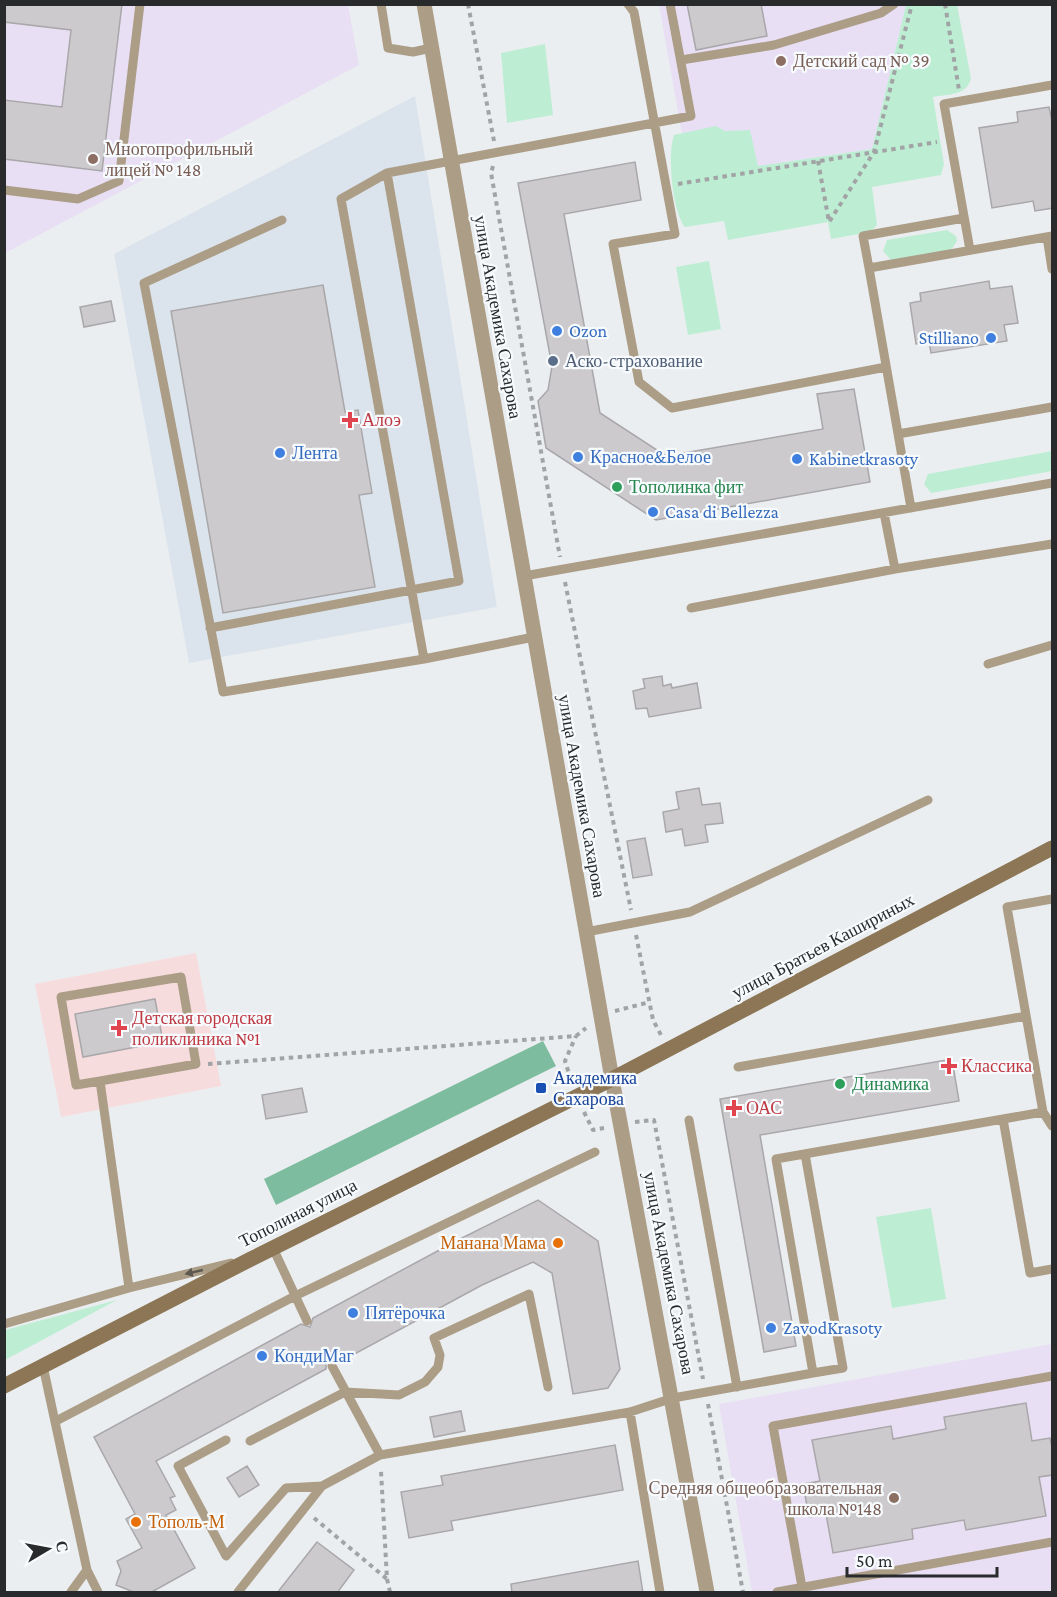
<svg xmlns="http://www.w3.org/2000/svg" width="1057" height="1597" font-family="'Crimson Pro',serif">
<rect width="100%" height="100%" fill="#ebeef0"/>
<path fill="#dbe4ec" d="M415 96 497 607 189 663 114 254Z"/>
<path fill="#e8dff5" d="M5 5H348L359 65 5 253Z
M659 5H906L872 149 758 166 684 146Z
M1052 1344V1592H752L719 1404Z"/>
<path fill="#f7dcde" d="M196 953 221 1086 61 1117 35 984Z"/>
<path fill="#bdeed4" d="M906 5H957L971 78C967 96 948 94 933 97L944 164 941 175 872 187 877 225 870 232 831 239 828 222 728 240 724 221 685 227C672 211 667 154 674 135L716 126 725 131 750 130 758 166 872 149Z
M545 44 553 115 507 123 501 53Z
M947 230 956 236 957 241 951 250 891 260 883 251 887 240Z
M709 261 721 329 688 335 676 267Z
M1052 451V471L931 493 924 484 928 474Z
M931 1208 946 1299 892 1308 876 1217Z
M117 1300 5 1360V1330Z"/>
<path fill="#7dbc9e" d="M543 1041 556 1066 276 1205 264 1179Z"/>
<path fill="#cdcacd" stroke="#a9a7a9" stroke-width="1.5" d="M4 4H122L102 171 4 159V100L62 107 71 30 4 22Z
M687 4H761L767 36 696 50Z
M1049 107 1053 125V208L1035 211 1033 201 992 208 979 128 1018 122 1017 112Z
M635 162 641 200 564 214 600 413 666 456 823 429 817 394 854 389 870 482 656 520 546 448 538 401 548 390 552 366 518 183Z
M989 281 990 289 1012 286 1018 323 1004 325 1007 341 931 353 929 342 916 344 910 303 921 301 920 293Z
M323 285 345 412 358 410 372 493 359 495 375 587 223 613 171 311Z
M111 301 115 321 84 327 80 307Z
M662 676 663 686 671 684 672 688 697 683 701 708 649 717 647 708 636 709 633 691 645 688 643 679Z
M699 788 702 805 720 803 723 823 705 825 708 842 685 846 682 829 666 832 663 812 679 809 676 792Z
M645 838 652 875 633 878 627 841Z
M155 999 163 1042 83 1057 75 1014Z
M952 1059 959 1101 760 1135 796 1346 764 1352 720 1099Z
M302 1088 307 1112 266 1119 262 1095Z
M538 1200 598 1241 620 1369 608 1388 573 1394 552 1273 533 1262 482 1285 338 1363 329 1360 326 1363V1369L156 1461 175 1496 170 1498 176 1510 166 1515 195 1568 150 1593H136L116 1585 121 1571 117 1561 142 1548 126 1519 135 1514 94 1437 301 1324 310 1327 313 1318 458 1240Z
M1026 1403 1032 1441 1050 1438 1053 1451V1475L1039 1477 1046 1516 966 1530 964 1520 912 1529 913 1539 833 1553 826 1514 809 1517 803 1484 820 1481 812 1440 891 1426 893 1439 946 1429 944 1417Z
M461 1411 465 1431 434 1437 430 1417Z
M615 1445 623 1490 451 1521 453 1530 409 1538 401 1492 443 1485 441 1476Z
M247 1466 259 1485 239 1497 227 1478Z
M317 1542 354 1570 337 1593H277Z
M638 1561 643 1593H512L511 1584Z"/>
<g fill="none" stroke-linecap="round" stroke-linejoin="round">
<path stroke="#a1a3a4" stroke-width="4" stroke-dasharray="4.5 4.5" stroke-linecap="butt" d="M468 4 494 141
M945 4 959 90
M818 161 829 222 874 152 912 4
M493 166 491 173 560 557
M678 184 937 142
M565 582 631 910
M636 935 653 1020 661 1035
M615 1011 650 1002
M208 1064 576 1036 586 1028
M571 1080 565 1061 576 1036
M584 1112 593 1130 604 1128
M635 1122 654 1120 703 1379
M708 1404 743 1592
M314 1518 387 1579 381 1471
M387 1579 390 1592"/>
<path stroke="#ac9d87" stroke-width="9" d="M381 4 388 48 413 52 431 48
M628 4 634 12 675 234 613 244 639 382 672 408 886 367
M681 60 774 45 881 13 894 4
M4 190 78 199 119 181 140 4
M282 220 144 283 223 692 424 659
M1047 237 1052 269
M970 250 944 104 1052 85
M869 268 863 236 964 218
M898 434 1052 407
M911 508 869 268 1052 236
M884 513 895 569
M524 576 1052 483
M691 608 895 569 1052 544
M210 628 459 581 387 173
M534 637 424 659 341 199 387 173 691 116 670 4
M988 664 1052 645
M1052 899 1007 907 1043 1112 1052 1126
M586 932 690 912 928 800
M738 1067 1026 1016
M100 1081 76 1085 61 997 181 977 196 1064 100 1081 129 1288
M1003 1119 1030 1273 1052 1269
M689 1120 737 1387
M805 1154 843 1368 813 1373
M273 1248 307 1321
M4 1324 129 1288 231 1263
M43 1366 87 1570 71 1592
M332 1366 380 1455
M630 1412 673 1398 813 1373 776 1159 1043 1112
M56 1421 295 1296 595 1152
M226 1440 178 1466 226 1556 286 1488 322 1486
M250 1441 345 1392 399 1395 425 1382 438 1367 440 1355 434 1338 529 1294 548 1387
M87 1570 98 1592
M802 1587 773 1426 1052 1376
M238 1592 322 1486 380 1455 630 1412 660 1592
M777 1592 1052 1542"/>
<path stroke="#ac9d87" stroke-width="15" d="M424 4 612 1079"/>
<path stroke="#ac9d87" stroke-width="15" d="M612 1079 707 1592"/>
<path stroke="#8c7656" stroke-width="15" d="M4 1386 251 1259 612 1079 1052 848"/>
</g>
<defs><path id="oneway-solid" d="M-6-.8H1V-3.2L6.5 0L1 3.2V.8H-6Z" transform="scale(1.5)"/></defs>
<use fill="#5d5850" href="#oneway-solid" transform="translate(194 1272) rotate(167)"/>
<g fill="#8d6e63" stroke="#f8fbfe" stroke-width="2">
<circle cx="781" cy="61" r="6"/>
<circle cx="93" cy="159" r="6"/>
<circle cx="894" cy="1498" r="6"/>
</g>
<g fill="#3f7fe0" stroke="#f8fbfe" stroke-width="2">
<circle cx="557" cy="331" r="6"/>
<circle cx="991" cy="338" r="6"/>
<circle cx="280" cy="453" r="6"/>
<circle cx="578" cy="457" r="6"/>
<circle cx="797" cy="459" r="6"/>
<circle cx="653" cy="512" r="6"/>
<circle cx="353" cy="1313" r="6"/>
<circle cx="771" cy="1328" r="6"/>
<circle cx="262" cy="1356" r="6"/>
</g>
<circle fill="#5c6f8a" stroke="#f8fbfe" stroke-width="2" cx="553" cy="361" r="6"/>
<g fill="#e0444e" stroke="#f8fbfe" stroke-width="2">
<path d="M347 411h6v6h6v6h-6v6h-6v-6h-6v-6h6z"/>
<path d="M116 1019h6v6h6v6h-6v6h-6v-6h-6v-6h6z"/>
<path d="M946 1057h6v6h6v6h-6v6h-6v-6h-6v-6h6z"/>
<path d="M731 1099h6v6h6v6h-6v6h-6v-6h-6v-6h6z"/>
</g>
<g fill="#2e9e5b" stroke="#f8fbfe" stroke-width="2">
<circle cx="617" cy="487" r="6"/>
<circle cx="840" cy="1084" r="6"/>
</g>
<rect fill="#1a4fb4" stroke="#f8fbfe" stroke-width="2" x="535" y="1082" width="12" height="12" rx="3"/>
<g fill="#e8710a" stroke="#f8fbfe" stroke-width="2">
<circle cx="558" cy="1243" r="6"/>
<circle cx="136" cy="1522" r="6"/>
</g>
<g text-anchor="middle" stroke-width="4.5" stroke-linejoin="round" paint-order="stroke">
<g font-size="18" fill="#785e54" stroke="#f8fbfe" text-anchor="start">
<text x="793" y="67">Детский сад № 39</text>
<text x="105" y="155">Многопрофильный<tspan x="105" dy="21">лицей № 148</tspan></text>
<text x="882" y="1494" text-anchor="end">Средняя общеобразовательная<tspan x="882" dy="21">школа №148</tspan></text>
</g>
<g font-size="18" fill="#292a2b" stroke="#f8fbfe">
<text transform="translate(498 317) rotate(80)" y="6">улица Академика Сахарова</text>
<text transform="translate(582 796) rotate(80)" y="6">улица Академика Сахарова</text>
<text transform="translate(823 946) rotate(-28)" y="6">улица Братьев Кашириных</text>
<text transform="translate(298 1213) rotate(-27)" y="6">Тополиная улица</text>
<text transform="translate(669 1273) rotate(79)" y="6">улица Академика Сахарова</text>
</g>
<g font-size="18" fill="#366cbe" stroke="#f8fbfe" text-anchor="start">
<text x="569" y="337">Ozon</text>
<text x="979" y="344" text-anchor="end">Stilliano</text>
<text x="292" y="459">Лента</text>
<text x="590" y="463">Красное&amp;Белое</text>
<text x="809" y="465">Kabinetkrasoty</text>
<text x="665" y="518">Casa di Bellezza</text>
<text x="365" y="1319">Пятёрочка</text>
<text x="783" y="1334">ZavodKrasoty</text>
<text x="274" y="1362">КондиМаг</text>
</g>
<g font-size="18" fill="#4e5e75" stroke="#f8fbfe" text-anchor="start">
<text x="565" y="367">Аско-страхование</text>
</g>
<g font-size="18" fill="#be3a42" stroke="#f8fbfe" text-anchor="start">
<text x="362" y="426">Алоэ</text>
<text x="132" y="1024">Детская городская<tspan x="132" dy="21">поликлиника №1</tspan></text>
<text x="961" y="1072">Классика</text>
<text x="746" y="1114">ОАС</text>
</g>
<g font-size="18" fill="#27864d" stroke="#f8fbfe" text-anchor="start">
<text x="629" y="493">Тополинка фит</text>
<text x="852" y="1090">Динамика</text>
</g>
<g font-size="18" fill="#164399" stroke="#f8fbfe" text-anchor="start">
<text x="553" y="1084">Академика<tspan x="553" dy="21">Сахарова</tspan></text>
</g>
<g font-size="18" fill="#c56008" stroke="#f8fbfe" text-anchor="end">
<text x="546" y="1249">Манана Мама</text>
<text x="148" y="1528" text-anchor="start">Тополь-М</text>
</g>
</g>
<rect width="1057" height="1597" fill="none" stroke="#292a2b" stroke-width="12"/>
<g transform="translate(48 1549) rotate(80)" stroke="#f8fbfe" stroke-width="4.5" paint-order="stroke">
<path d="M0-4.5L10 22L0 15L-10 22Z" fill="#292a2b"/>
<text y="-9" font-size="16" font-weight="bold" text-anchor="middle" fill="#292a2b">С</text>
</g>
<path d="M847 1567v9h150v-9" fill="none" stroke="#292a2b" stroke-width="3"/>
<text x="856" y="1567" font-size="18" fill="#292a2b" stroke="#f8fbfe" stroke-width="4.5" paint-order="stroke">50 m</text>
</svg>
